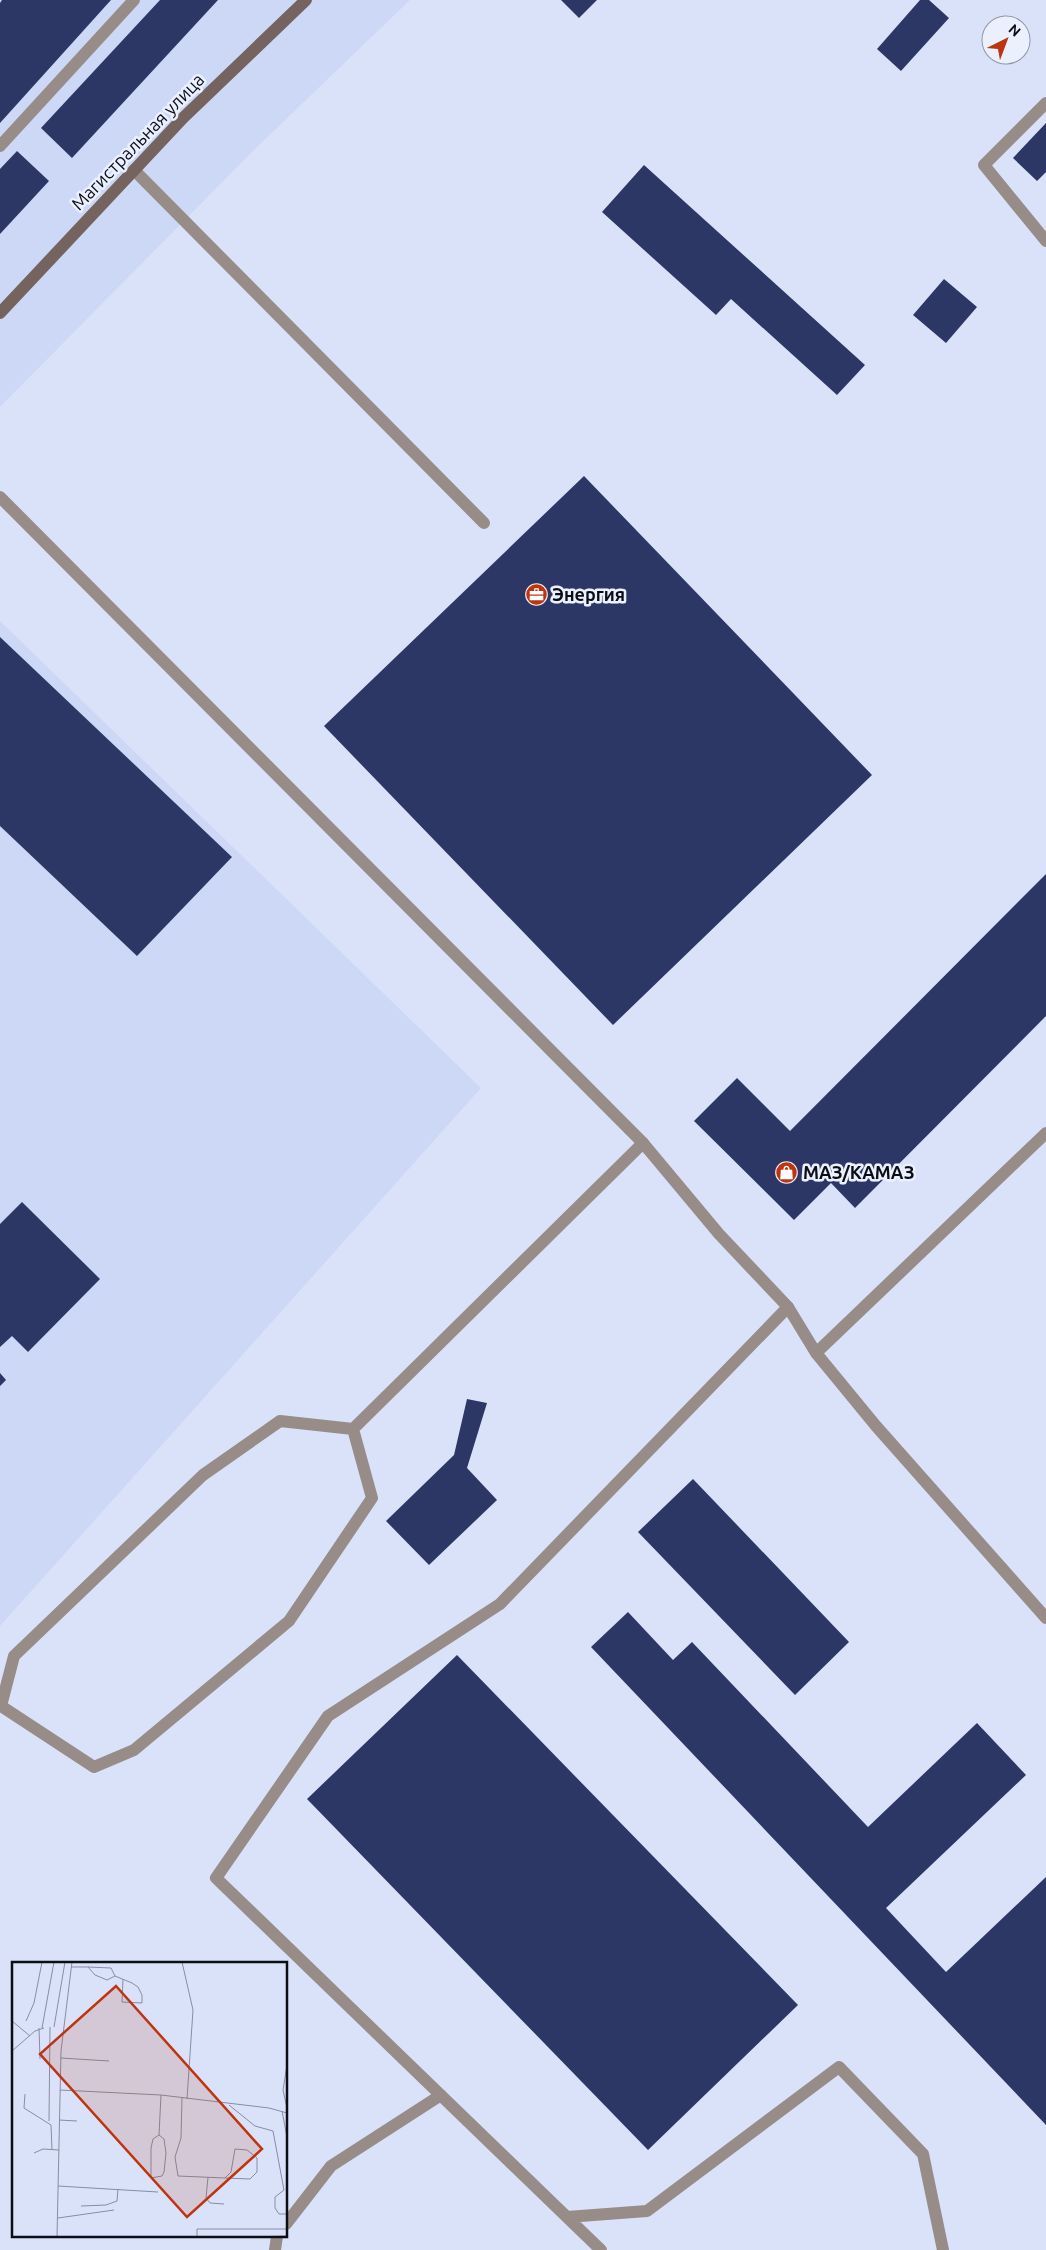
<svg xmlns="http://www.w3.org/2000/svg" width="1046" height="2250" font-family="Ubuntu,sans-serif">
<rect width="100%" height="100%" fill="#dae2fa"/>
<path fill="#cdd7f6" d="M0 0H410L251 153 0 407Z
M0 621 481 1088 0 1626Z"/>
<path fill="#2d3765" d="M2 0H111L0 123V3Z
M160 0H218L72 158 41 128Z
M561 0H597L579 18Z
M920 0H929L949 18 901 71 877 49Z
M1046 123V172L1037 181 1013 158Z
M17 151 49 181 0 234V169Z
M644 165 865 365 837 395 731 299 716 315 602 212Z
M944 279 977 307 946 343 913 315Z
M584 476 872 775 613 1025 324 726Z
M0 637 232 857 137 956 0 826Z
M1046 874V1016L855 1208 831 1183 794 1220 694 1121 737 1078 790 1131Z
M22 1202 100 1279 28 1352 12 1336 0 1347V1224Z
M0 1373 6 1380 0 1386Z
M467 1399 487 1403 467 1468 497 1500 429 1565 386 1521 454 1455Z
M693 1479 849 1642 795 1695 638 1532Z
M628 1612 673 1660 692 1642 868 1827 977 1723 1026 1775 886 1908 946 1972 1046 1877V2125L591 1647Z
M457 1655 798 2005 648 2150 307 1799Z"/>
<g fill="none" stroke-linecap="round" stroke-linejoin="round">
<path stroke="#988c89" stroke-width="12" d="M1046 103 984 165 1046 241
M0 146 134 0
M134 170 484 523
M353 1429 372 1498 289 1621 134 1750 94 1767 1 1706 14 1656 203 1475 280 1421 353 1429 643 1143
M567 2217 647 2211 839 2067 923 2154 943 2250
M286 2224 331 2166 441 2095
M275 2250 277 2236
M601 2250 216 1878 328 1716 500 1604 788 1307"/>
<path stroke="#988c89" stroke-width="12" d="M0 497 643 1143 719 1234 788 1307 816 1353 876 1426 1046 1618
M816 1353 1046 1133"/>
<path stroke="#74635e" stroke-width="12" d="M0 313 183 118 306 0"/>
</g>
<defs>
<symbol id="office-disc" viewBox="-11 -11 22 22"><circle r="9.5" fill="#be340f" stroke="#ebf0fe"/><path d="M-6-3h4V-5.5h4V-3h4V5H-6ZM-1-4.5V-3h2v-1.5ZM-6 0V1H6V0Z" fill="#fff"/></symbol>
<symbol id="shop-disc" viewBox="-11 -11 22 22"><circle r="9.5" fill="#be340f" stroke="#ebf0fe"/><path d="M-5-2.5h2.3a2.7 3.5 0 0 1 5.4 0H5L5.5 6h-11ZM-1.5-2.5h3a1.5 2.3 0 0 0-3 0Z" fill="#fff"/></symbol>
</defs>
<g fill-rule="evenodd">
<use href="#office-disc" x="524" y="582" width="25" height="25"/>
<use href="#shop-disc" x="774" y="1160" width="25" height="25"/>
</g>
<g text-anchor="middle" stroke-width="5" stroke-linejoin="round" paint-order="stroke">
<g font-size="18" fill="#0c0e16" stroke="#ebf0fe">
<text transform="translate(138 142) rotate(-46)" y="6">Магистральная улица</text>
</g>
<g font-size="18" font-weight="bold" fill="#0c0e16" stroke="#ebf0fe" text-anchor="start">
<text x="552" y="601">Энергия</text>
<text x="803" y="1179">МАЗ/КАМАЗ</text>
</g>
</g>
<g transform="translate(12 1962)">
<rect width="275" height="275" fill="#dae2fa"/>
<path fill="none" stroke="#888d9f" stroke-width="1" d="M170 0 181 48 175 137M59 5H76L83 13 95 18 103 14 99 6 76 5M103 14 120 21 126 25 130 33V41L110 40 111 17M0 59 18 74M14 59 22 41 30 0M42 65 53 0M27 66 28 97M30 66 42 0M0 89 23 69 32 66M49 96 97 99M275 103 271 128 275 146M48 128 149 133 257 146 275 151M13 132 12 146 39 163 40 188M170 136 169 176 163 195 166 214 213 216 219 210 223 187 235 188 245 196V210L238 217 213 216M217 143 243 164 261 169 272 228 263 235V246L267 252H275M270 149 275 175M47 158 65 159M37 159 38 65M147 173 152 177 154 191 152 210 150 214 139 216V186L141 177 147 173 149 133M22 191 31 187 47 188M196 215 194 236 198 241 212 242M46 224 146 230M69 244 94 243 105 239 106 227M46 256 102 248M45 275 49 89 60 0M185 275V267H275M237 275 275 274"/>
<path fill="#be340f" fill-opacity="0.15" stroke="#be340f" stroke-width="2.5" d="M104 24 250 187 175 255 28 92Z"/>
<rect width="275" height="275" fill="none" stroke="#0c0e16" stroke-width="2.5"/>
</g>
<g transform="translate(1006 40) rotate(42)"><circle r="24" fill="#ebf0fe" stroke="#9296a1"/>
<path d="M0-4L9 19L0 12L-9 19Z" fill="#be340f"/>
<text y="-8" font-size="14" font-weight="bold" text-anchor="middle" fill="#0c0e16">N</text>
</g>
</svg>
